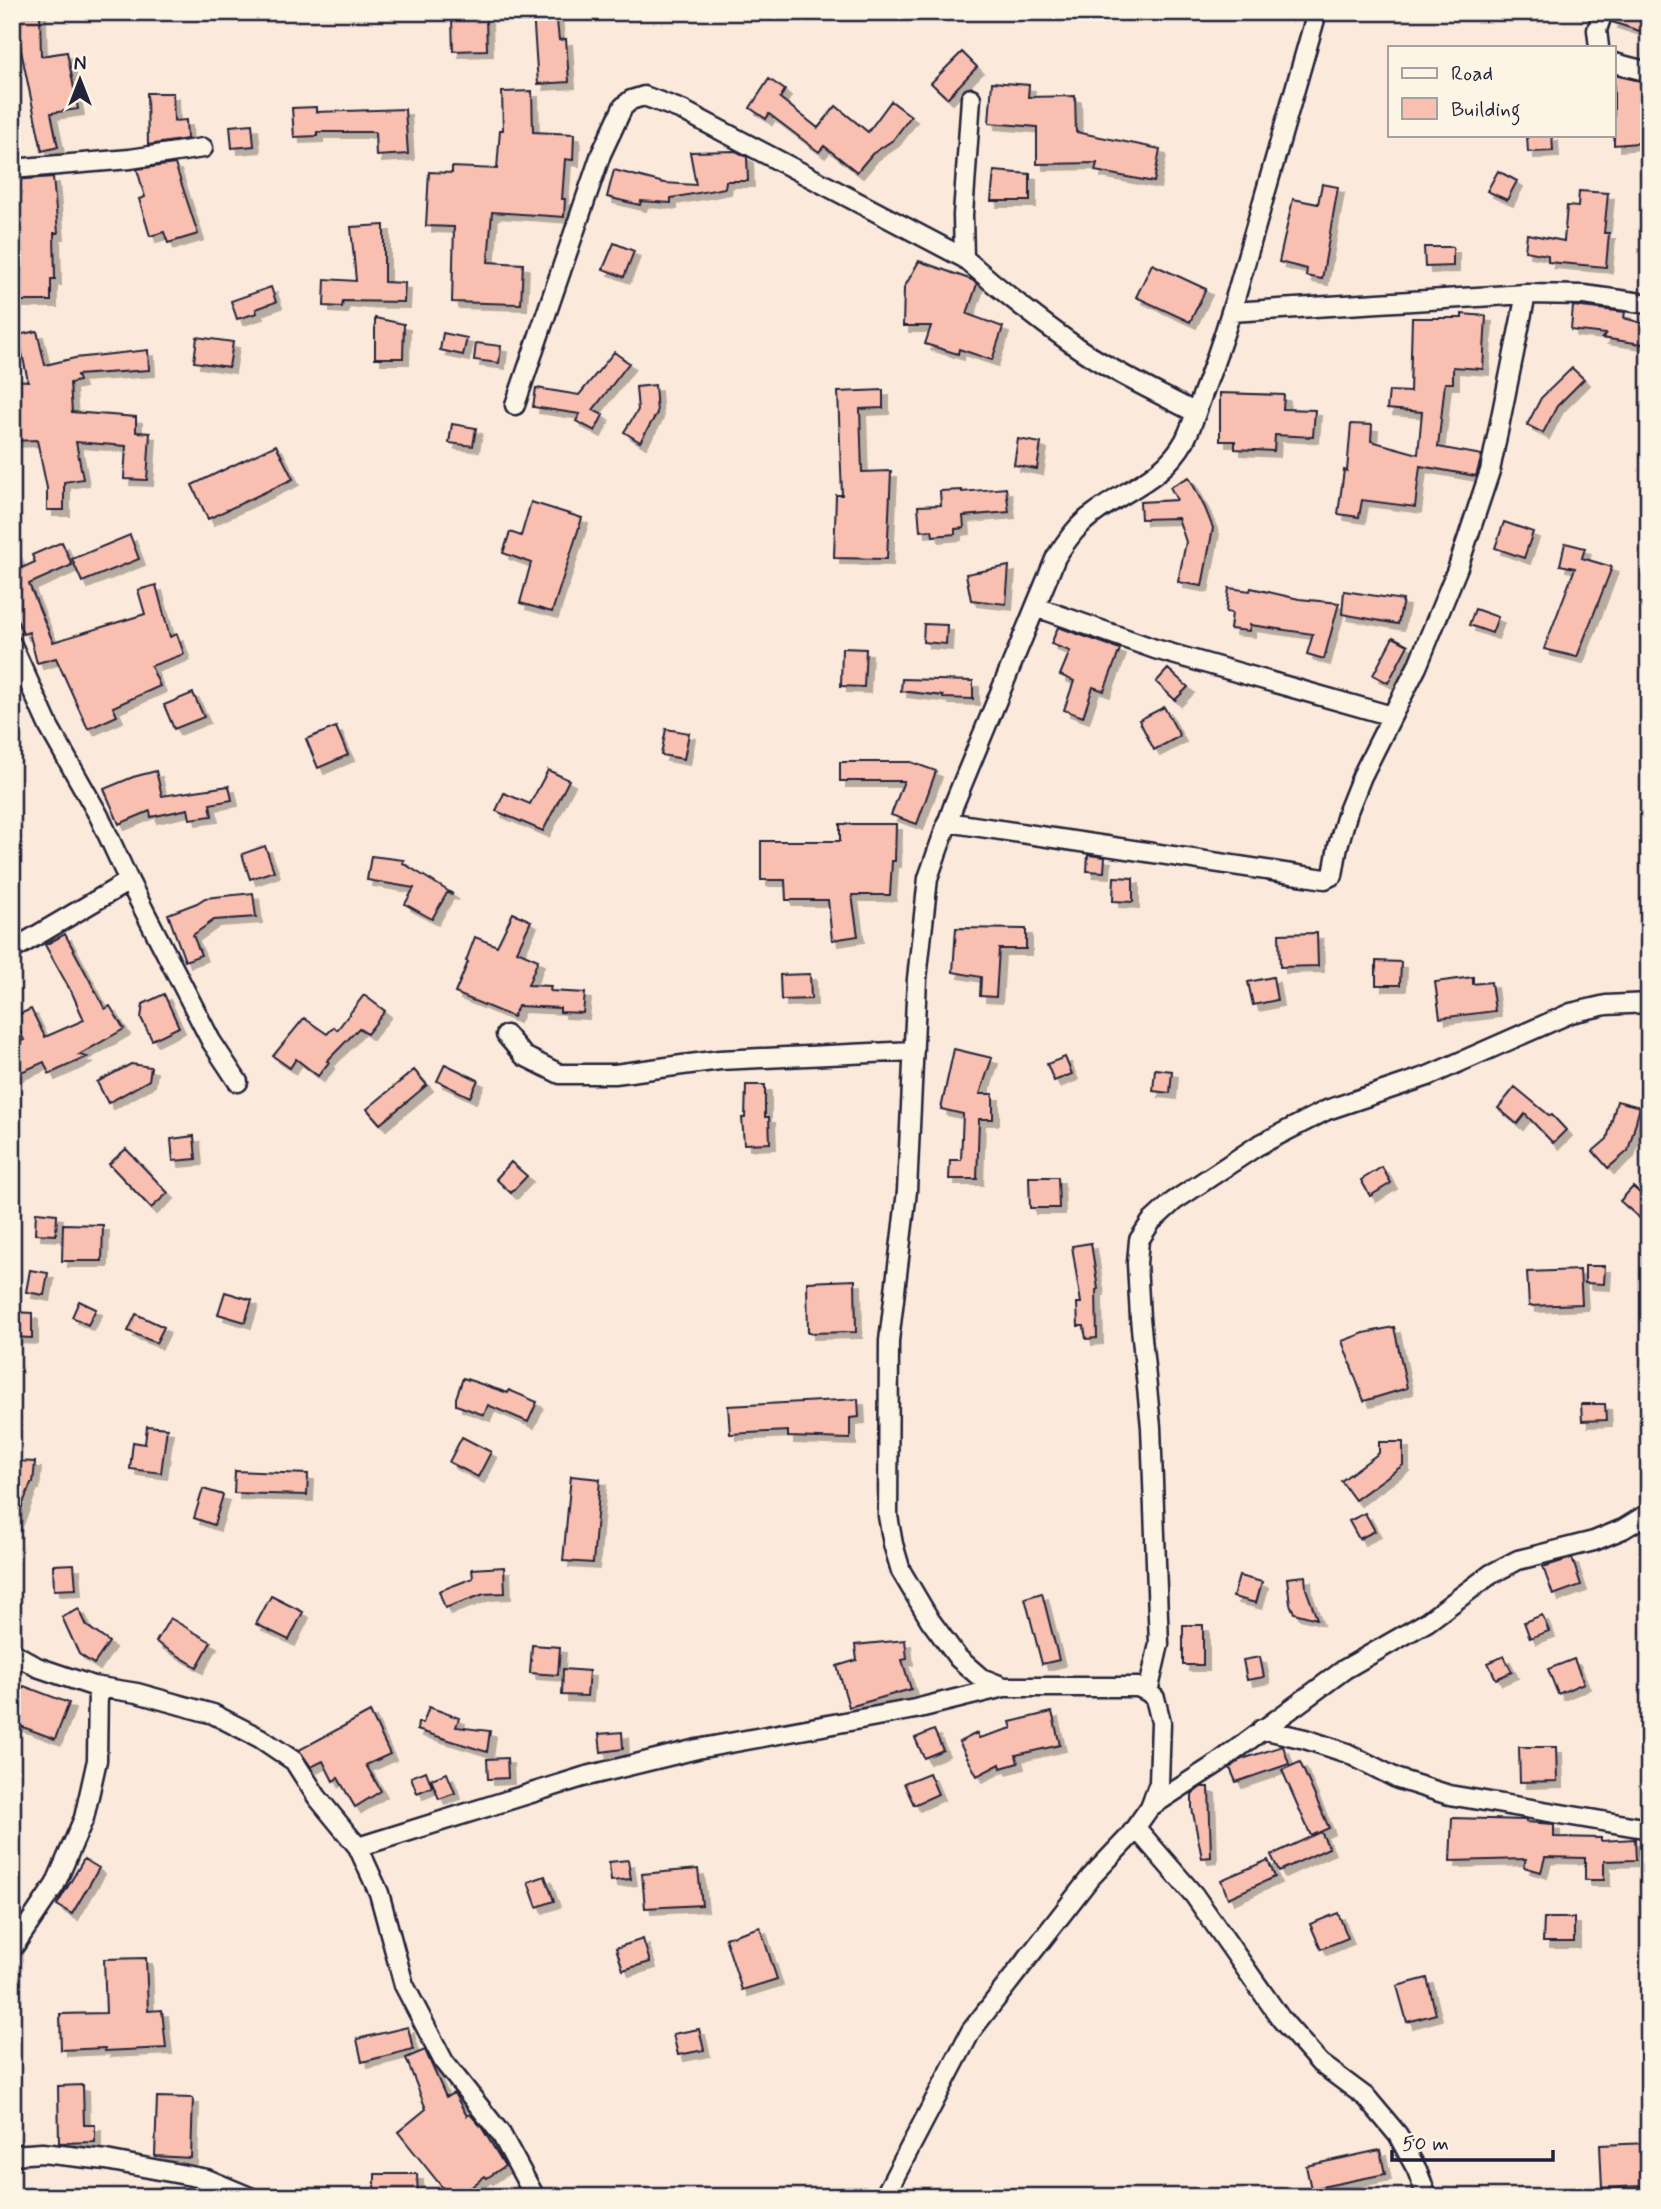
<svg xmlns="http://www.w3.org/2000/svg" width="1661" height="2209" font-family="Mynerve,sans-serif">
<defs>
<filter id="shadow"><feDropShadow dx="6" dy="6" stdDeviation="0" flood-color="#0004"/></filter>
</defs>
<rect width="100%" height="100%" fill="#fbeadb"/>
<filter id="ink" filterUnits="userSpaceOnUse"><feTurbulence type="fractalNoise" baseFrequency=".0143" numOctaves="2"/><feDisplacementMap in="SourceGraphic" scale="14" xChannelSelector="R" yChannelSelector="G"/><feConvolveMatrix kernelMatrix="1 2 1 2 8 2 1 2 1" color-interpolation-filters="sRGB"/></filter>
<g filter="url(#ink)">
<path fill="#f9c0b1" stroke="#22223b" stroke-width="2" filter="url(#shadow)" d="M19 12H40L41 56 67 52 78 109 51 113 58 147 42 151 20 46Z
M533 12H556L559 40 566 39 569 82 538 84Z
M1614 12H1649V34L1612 22Z
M452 18H486L487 50 453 51Z
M962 52 977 67 947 98 931 83Z
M1614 75 1649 83V142L1614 145Z
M769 79 785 90 780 98 818 128 836 106 868 132 891 101 911 116 893 140 872 154 857 172 824 146 819 152 769 114 766 119 750 108Z
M992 82 1029 85 1028 97 1075 96 1076 132 1160 149 1154 182 1095 171 1097 163 1037 164V127L989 123Z
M532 91 533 132 574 134 573 160 565 159 562 199H565L564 217 492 212 488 262 523 264 521 304 452 302 454 227 426 226 429 172 452 173V167L497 169 500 130H503L502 92Z
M147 93H173L174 121 186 120 187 139 148 145Z
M316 107V112L405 109 408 154 376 156 375 132H317V136L294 137 292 108Z
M252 124 254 146 232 148 230 126Z
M1541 135H1552L1553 151 1528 152 1527 136Z
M736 151 747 157 748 181H726L725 188 671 198V203L641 201 640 205 607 197 614 170 664 183 696 185 690 152Z
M175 164 198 234 168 243 164 232 150 236 139 199 145 197 137 169Z
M994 171 1030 174V201H991Z
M1498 171 1517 181 1507 200 1487 191Z
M53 177 58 233H54L55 279H51V301H12V239H20L13 180Z
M1322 184 1338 187 1322 279 1306 276 1307 269 1279 262 1293 199 1318 204Z
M1579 191 1608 193 1604 233H1609L1606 267 1548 262V255L1525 251 1527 234 1564 241 1567 206 1578 207Z
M384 225V282L405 283 404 302 343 301 342 307 324 306 325 279 356 281 351 227Z
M614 243 634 251 624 277 603 269Z
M1424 247H1453V266L1425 267Z
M919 261 972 280 977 284 967 314 1003 327 992 360 959 349 958 354 925 344 931 326H903L904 288Z
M1152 264 1206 289 1190 322 1136 297Z
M271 287 276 302 256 309 257 313 237 319 231 301Z
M1573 306 1625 312 1624 318 1649 325V345L1602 338 1606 334 1571 330Z
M1462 314 1486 316 1483 369 1453 367V383H1445L1438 447 1482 455 1476 476 1420 466 1415 507 1362 500 1359 517 1338 514 1344 470 1347 471 1351 424 1372 425 1371 441 1418 454 1422 412 1387 409 1389 391 1410 392 1412 318H1462Z
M375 318 404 324 403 358H375Z
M37 331 45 365 75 358 148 350 149 370 77 375 79 381 70 383 72 412 136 417V432L150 433 147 480 124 479 126 446 76 442 83 479 64 482V510H47V488L37 440 12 441V380L28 381 18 335Z
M443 333 467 338 463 355 440 350Z
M197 337 233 342 229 367 194 362Z
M476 343 501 346 499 363 474 360Z
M614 352 629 363 593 410 603 415 595 431 576 421 580 414 533 407 536 388 579 395Z
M1572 368 1584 379 1557 406 1543 433 1527 425 1541 398Z
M655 385 657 413 640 442 624 432 638 410 636 387Z
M883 390V408L860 409 862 472 891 471 887 559 834 558 836 495H842L838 392Z
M1220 393 1284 395 1283 409 1315 410 1313 437 1275 435 1274 451 1235 449V441H1220Z
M452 424 476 428 473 446 449 443Z
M1018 439 1041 443 1037 469 1014 465Z
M276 445 293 479 208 519 192 485Z
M1189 477 1205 508 1213 528 1202 586 1178 582 1186 542 1178 518 1141 519 1140 502 1177 500 1170 487Z
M1006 488 1009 512 963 516 964 528 955 529V534L933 536 932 530 920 531 918 506 941 505 940 491 962 490V492Z
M531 502 582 518 552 612 520 603 531 563 503 553 510 532 521 536Z
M1504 522 1533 532 1524 558 1495 548Z
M130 535 139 559 82 582 72 559Z
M62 542 72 565 29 584 53 642 145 614 138 590 156 585 170 637 177 634 184 654 151 666 160 686 113 707 117 716 88 729 56 658 37 663 29 632 23 634 12 608V544L22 568 35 562 32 555Z
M1565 543 1585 548 1582 558 1612 567 1577 657 1544 649 1575 568 1560 565Z
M1009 566 1006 604 971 600 966 574Z
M1229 588 1250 591 1251 588 1299 599 1339 603 1324 659 1307 654 1313 634 1250 625 1249 631 1230 629 1232 613 1226 612Z
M1344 591 1403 600 1398 624 1342 614Z
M1475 609 1498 617 1492 633 1469 625Z
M924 624 947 625 946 644 923 642Z
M1058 627 1120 649 1104 691 1093 687 1083 717 1064 710 1074 681 1060 675 1070 651 1051 644Z
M1393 637 1408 645 1388 683 1373 675Z
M842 648 866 649 864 687 841 686Z
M1168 669 1188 687 1175 700 1156 682Z
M902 679 973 681V699L943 698V696L901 691Z
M193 693 204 717 174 729 164 705Z
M1164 707 1180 736 1154 750 1139 720Z
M336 727 348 755 318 768 306 739Z
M666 729 689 733 684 759 661 755Z
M840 762H911L936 771 917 824 891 815 904 781H840Z
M548 770 569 780 543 831 496 811 504 793 530 804Z
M156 771 162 796 229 786 232 800 210 804 212 816 190 819 188 809 151 817 150 811 119 824 104 789 133 777Z
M840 824H896L895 861H892L890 895H852L858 936 832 940 828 900H786L785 880H761V841H840Z
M265 846 274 871 250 879 242 854Z
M1088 855 1105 857 1104 872 1087 871Z
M371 856 404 860 403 863 453 894 447 893 432 919 405 904 414 888 367 880Z
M1114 877 1133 878V902L1113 901Z
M253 893 256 917 214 920 193 935 201 955 185 961 168 914 197 903 205 898Z
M513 913 531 921 517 951 538 960 528 985 551 986 550 991 585 993 583 1013 560 1012V1008L518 1006 513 1017 455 993 468 962 466 961 475 937 497 946Z
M956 928 1026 929V949H999L996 997 980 996 981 977 953 972Z
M1317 933 1318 966 1280 967 1279 934Z
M65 934 105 1009 110 1006 124 1029 79 1055 87 1057 49 1074 44 1062 12 1076V1045L24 1040 13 1017 31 1009 45 1037 84 1020 73 995 45 945Z
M1376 961 1401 962 1400 985H1376Z
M810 974 811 999 781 1000 780 975Z
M1273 977 1277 1000 1253 1005 1248 982Z
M1473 977V984L1491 982 1495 1011 1440 1018 1435 982Z
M164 994 179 1027 152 1040 141 1018 143 1004Z
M364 995 385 1011 367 1034 359 1028 327 1061 329 1062 318 1076 296 1059 290 1068 273 1056 304 1018 327 1034 334 1027 337 1030Z
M954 1049 992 1058 980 1094H993V1119H979L977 1179H949L950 1160H961L963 1114 941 1109Z
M1065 1057 1072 1074 1054 1081 1047 1064Z
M131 1064 151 1067 149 1080 108 1103 97 1082Z
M445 1064 478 1080 470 1097 437 1081Z
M1155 1069 1172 1071 1170 1093 1153 1091Z
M414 1070 427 1085 380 1124 367 1109Z
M746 1085H765V1117H769L770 1143 744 1144 742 1118H745Z
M1515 1087 1550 1116 1552 1115 1566 1130 1553 1143 1525 1114 1517 1124 1498 1108Z
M1617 1101 1640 1107 1628 1151 1608 1168 1593 1151 1607 1139Z
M194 1136 196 1159 173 1161 171 1139Z
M126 1149 168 1193 151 1208 109 1164Z
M511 1162 527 1176 511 1193 496 1179Z
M1382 1167 1391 1183 1370 1196 1361 1180Z
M1029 1177H1058L1059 1208H1030Z
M1633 1187 1649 1201V1209L1641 1219 1620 1201Z
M36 1212 57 1214 56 1235 35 1234Z
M63 1224 103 1225 102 1261H62Z
M1091 1243 1098 1289 1096 1290 1097 1338 1086 1339 1084 1326H1078L1077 1303H1081L1072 1246Z
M1585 1266H1605L1604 1284 1585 1283Z
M30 1270 48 1273 44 1295 26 1292Z
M1580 1270 1582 1304 1529 1306 1527 1272Z
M855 1280 856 1332 808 1333 807 1282Z
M225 1292 252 1300 245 1322 218 1314Z
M79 1301 96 1309 88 1325 72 1317Z
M12 1312 32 1313V1338L12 1337Z
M136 1314 164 1327 156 1343 128 1331Z
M1394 1327 1407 1388 1364 1401 1342 1341 1364 1333Z
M463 1378 508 1393 509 1390 537 1402 528 1422 488 1405 484 1415 456 1405V1398Z
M858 1399 859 1417 850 1418V1439L788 1437V1431L730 1434 728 1406Z
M1581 1404H1605L1606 1420 1582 1421Z
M147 1426 167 1428 161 1473 130 1469 133 1442 145 1444Z
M462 1437 491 1452 478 1477 449 1462Z
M1379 1442H1403V1465L1355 1500 1341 1481 1379 1453Z
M15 1461 35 1462 33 1483H31L15 1524 12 1523Z
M235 1471 308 1474 307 1495 234 1493Z
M571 1476 600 1479 593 1563 563 1561Z
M203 1489 223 1495 214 1525 194 1518Z
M1365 1513 1375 1531 1359 1539 1349 1521Z
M1572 1558 1581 1585 1553 1595 1543 1567Z
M74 1564 76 1589 54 1590 53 1565Z
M504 1567 505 1593 484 1594 445 1608 439 1591 473 1578 472 1569Z
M1239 1576 1262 1582 1256 1603 1233 1597Z
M1305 1576 1306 1589 1317 1619 1294 1613 1290 1604 1287 1578Z
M1042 1593 1059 1660 1042 1664 1025 1598Z
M271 1596 303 1612 289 1640 256 1624Z
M79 1609 87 1626 109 1642 94 1664 79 1654 62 1617Z
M1542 1615 1549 1631 1530 1638 1524 1622Z
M170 1618 211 1642 197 1667 156 1642Z
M1183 1625H1203V1665H1183Z
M905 1640 907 1659 902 1660 911 1689 849 1707 837 1666 857 1660 855 1645Z
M532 1645 560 1647 558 1675 530 1673Z
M1504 1656 1512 1672 1496 1679 1488 1663Z
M1260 1657 1264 1677 1247 1680 1243 1660Z
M1574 1659 1584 1683 1558 1694 1548 1669Z
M563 1669 589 1671 587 1696 562 1695Z
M12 1685 23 1689 24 1686 69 1703 55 1739 12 1723Z
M429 1707 459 1718 456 1727 490 1731 487 1752 417 1730 418 1723H423Z
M370 1712 390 1754 366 1765 381 1791 355 1807 338 1778 333 1781 323 1761 311 1767 299 1750Z
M1052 1712 1060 1745 1016 1755 1018 1763 1001 1768 1000 1764 977 1776 959 1742 977 1733 979 1738 1012 1728 1010 1722Z
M934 1730 943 1750 924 1758 915 1738Z
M622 1732 623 1749 601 1752 599 1734Z
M1283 1746 1289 1764 1236 1782 1230 1768 1242 1759Z
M1519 1747H1556L1557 1781 1520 1782Z
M507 1758 508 1778 488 1779 487 1759Z
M1300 1762 1329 1828 1311 1836 1282 1770Z
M426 1771 432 1787 417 1793 411 1777Z
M447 1773 455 1793 439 1799 431 1779Z
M929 1773 938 1794 914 1805 904 1783Z
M1201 1787H1209L1211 1857 1202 1858 1192 1808V1794Z
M1452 1818 1526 1820V1822L1554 1824V1837L1601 1838V1841L1635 1839 1636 1860 1604 1861V1880H1585V1858L1545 1857 1541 1872 1524 1867 1526 1859 1450 1861Z
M1321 1832 1329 1848 1279 1871 1271 1855Z
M84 1859 99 1868 72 1914 57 1905Z
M628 1860 631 1879 611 1881 609 1862Z
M1268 1860 1275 1877 1228 1898 1221 1880Z
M698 1869 702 1905 645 1908 642 1874Z
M545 1876 554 1901 537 1907 528 1882Z
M1338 1913 1348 1938 1321 1949 1310 1924Z
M1544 1918H1574V1942H1543Z
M760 1927 777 1979 742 1990 725 1938Z
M643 1939 650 1962 623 1970 616 1948Z
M146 1958 148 2011 162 2010 166 2048 105 2051V2048L61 2050 60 2014 106 2013 104 1959Z
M1427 1978 1436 2014 1407 2022 1397 1986Z
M408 2027 413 2049 362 2062 357 2039Z
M699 2029 704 2050 678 2055 673 2034Z
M425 2050 446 2097 454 2093 467 2116 470 2114 482 2128 505 2166 487 2178 485 2176 459 2197H450L398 2132 426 2109 406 2058Z
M83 2085 84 2125H95V2142L59 2143 58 2086Z
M157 2097 193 2098 191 2158 155 2156Z
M1649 2143V2177H1642V2186L1602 2188 1600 2145Z
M1380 2150 1385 2174 1311 2189 1306 2166Z
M375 2174H417L418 2197H375Z"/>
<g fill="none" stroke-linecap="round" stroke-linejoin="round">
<defs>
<path id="street" d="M1599 47 1597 30 1603 12
M1614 63 1649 72
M971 98 963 215 964 258C1000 290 1038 320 1078 348 1115 373 1156 392 1196 413
M12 169 130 159 203 148
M1231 312 1526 294 1584 295 1649 304
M515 405 601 154 623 107 631 100 644 96 682 110 964 258
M1036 607 1155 649 1392 716 1417 667 1458 567 1490 471 1526 294
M12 645 49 727 99 816 129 881 12 950
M947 822 1325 879 1333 875 1338 846 1348 811 1362 776 1392 716
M129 881 211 1041 238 1082
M506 1035 524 1056 560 1074H615L720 1060 914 1051
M12 1652 37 1667 93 1686 137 1693 213 1714 260 1738 294 1761 317 1797 358 1847 379 1893 404 1985 444 2062 501 2134 535 2197
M1148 1692 1159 1644 1151 1427 1140 1318 1137 1263 1139 1240 1151 1222 1174 1201 1257 1146 1327 1110 1428 1076 1571 1013 1606 1005 1649 1003
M1262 1729 1305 1739 1347 1753 1398 1779 1449 1795 1649 1829
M1150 1807 1218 1763 1345 1669 1427 1622 1491 1574 1518 1560 1594 1541 1623 1529 1649 1513
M1136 1828 1194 1895 1281 2019 1320 2063 1367 2098 1398 2135 1417 2170 1427 2197
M358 1847 583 1777 697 1749 915 1709 1004 1687
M12 1949 55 1885 84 1818 97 1760 98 1687
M12 2155 42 2153 106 2160 207 2179 250 2197
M884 2197 971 2031 1090 1878 1128 1838 1150 1807 1159 1783 1161 1722 1155 1698 1148 1692 1138 1687H1004L981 1678 958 1658 930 1620 901 1571 893 1544 888 1516 889 1341 907 1191 917 979 928 878 954 804 1056 557C1067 540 1078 524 1095 513 1127 489 1164 478 1185 440 1192 426 1197 410 1202 396 1219 352 1233 308 1245 264 1269 180 1293 96 1317 12"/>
</defs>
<use href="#street" stroke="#22223b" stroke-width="23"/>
<use href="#street" stroke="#fcf5e5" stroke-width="18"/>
</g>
</g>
<rect width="1661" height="2209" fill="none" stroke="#fcf5e5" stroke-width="42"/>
<rect x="21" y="21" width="1619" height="2167" fill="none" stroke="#22223b" stroke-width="2.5" filter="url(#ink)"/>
<rect x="1388" y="46" width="228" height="91" fill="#fcf5e5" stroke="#a5a1a1" stroke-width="2"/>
<rect x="1402" y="68" width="35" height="10" fill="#fcf5e5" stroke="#a5a1a1" stroke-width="2"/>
<text x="1451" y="80" font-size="21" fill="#22223b">Road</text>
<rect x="1402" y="98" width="35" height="21" fill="#f9c0b1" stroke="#a5a1a1" stroke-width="2"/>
<text x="1451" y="116" font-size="21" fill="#22223b">Building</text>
<g transform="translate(80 80)" stroke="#fcf5e5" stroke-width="5" paint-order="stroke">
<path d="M0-5L12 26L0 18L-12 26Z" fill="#22223b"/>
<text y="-10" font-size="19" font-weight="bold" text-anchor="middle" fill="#22223b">N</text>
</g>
<path d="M1392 2150v10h161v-10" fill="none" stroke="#22223b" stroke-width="3.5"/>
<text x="1402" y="2150" font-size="21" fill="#22223b" stroke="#fcf5e5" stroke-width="5" paint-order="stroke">50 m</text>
</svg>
